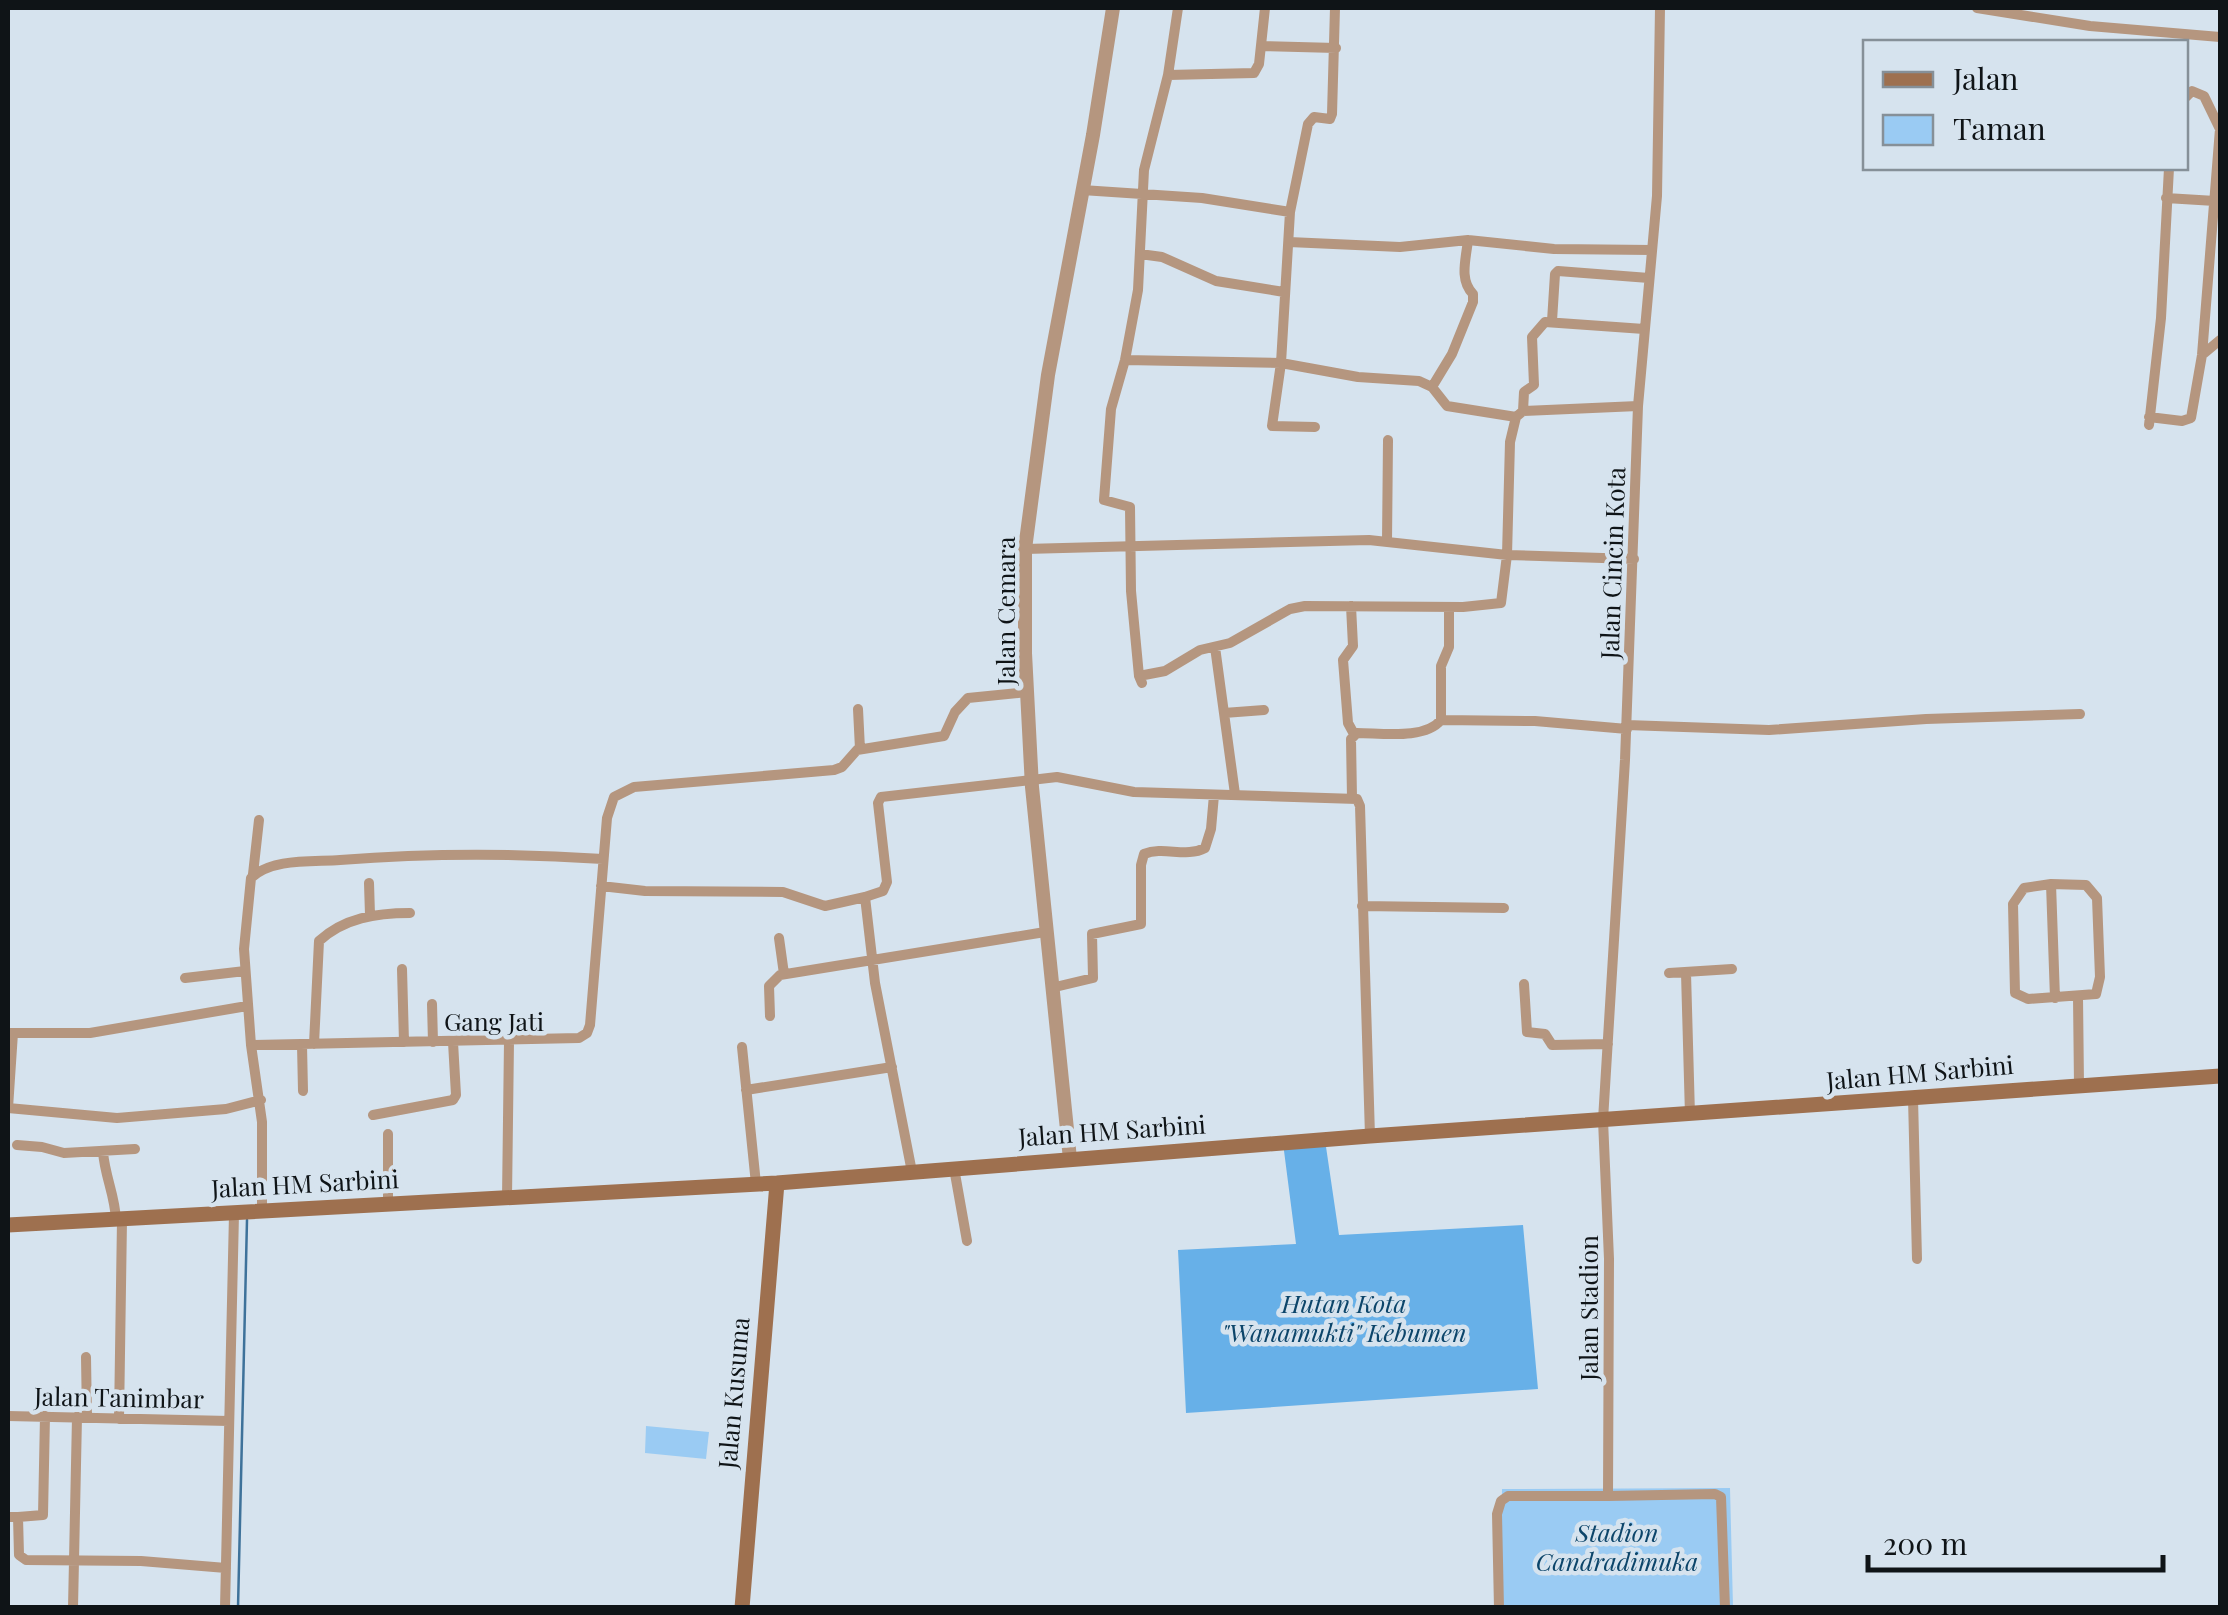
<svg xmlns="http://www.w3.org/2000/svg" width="2228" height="1615" font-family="'Playfair Display',serif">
<rect width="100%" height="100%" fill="#d6e3ee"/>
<path fill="#9acbf3" d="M646 1426 709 1432 706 1459 645 1453Z
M1730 1488 1733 1607 1501 1608 1502 1489Z"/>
<path fill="#67b0e8" d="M1325 1140 1339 1235 1523 1225 1538 1389 1186 1413 1178 1250 1296 1244 1283 1143Z"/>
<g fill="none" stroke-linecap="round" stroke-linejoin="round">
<path stroke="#3e729a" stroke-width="2.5" d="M238 1608 247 1220"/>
<path stroke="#b5967f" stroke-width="10" d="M1977 8 2090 26 2220 37
M1261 46 1336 48
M1168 75 1254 73 1259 64 1265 8
M1082 190 1202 198 1290 212
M2166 198 2215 201
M1289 242 1400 247 1468 240 1554 249 1652 250
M1140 254 1162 257 1216 281 1284 292
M1552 321 1555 274 1558 271 1649 278
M2202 355 2220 340
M1125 360 1281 363 1358 377 1419 381 1432 387 1447 406 1516 417 1523 411 1638 406
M1432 387 1452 354 1473 302V294C1459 280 1466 259 1468 240
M1523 411 1524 392 1534 385 1532 337 1545 322 1644 329
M2149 417 2182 421 2191 418 2202 355 2220 129 2204 96 2192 91 2186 97
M2149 425 2161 318 2169 168
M1315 427 1272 426 1281 363 1290 212 1308 124 1314 117 1330 119 1332 114 1335 8
M1387 542 1388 440
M1025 549 1369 540 1507 555 1634 559
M1351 606 1353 646 1343 660 1348 723 1354 734
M1215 647 1235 794
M1139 676 1131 591 1130 507 1104 500 1111 409 1125 360 1138 290 1144 170 1168 75 1178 8
M1142 683 1139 676 1165 671 1200 650 1230 643 1290 609 1305 606 1463 607 1501 603 1507 555 1510 442 1516 417
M858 709 860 749
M1224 713 1264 710
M1441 720V666L1449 647V607
M1627 725 1769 730 1926 719 2080 714
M1352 798 1351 739 1357 733C1381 733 1425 740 1441 720L1535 721 1627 729
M253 874 259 820
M369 883 370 915
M2051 884 2086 885 2097 898 2100 977 2096 994 2028 999 2015 993 2013 904 2024 888Z
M2051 884 2055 998
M601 886 645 891 783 892 825 906 865 897 875 983 912 1172
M865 897 883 891 887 882 878 803 881 797 1057 777 1134 792 1357 799 1360 806 1370 1136
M1362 906 1504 908
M779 938 784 974
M402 969 404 1042
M1669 973 1732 969
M1686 973 1690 1115
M185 978 245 971
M1524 984 1527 1032 1545 1034 1552 1045 1608 1044
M1051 988 1093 978 1092 934 1141 924V865L1144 854C1164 846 1186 858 1205 848L1211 829 1214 795
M2078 997 2079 1085
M432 1004 433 1042
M770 1016 769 986 780 975 1045 932
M13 1033H90L247 1006
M314 1044 319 941C344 918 376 913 410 913
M251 1045 579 1038 587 1033 590 1025 607 818 614 797 634 787 834 770 842 767 857 750 944 736 955 712 968 698 1027 692
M302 1045 303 1091
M742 1047 756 1184
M746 1090 892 1067
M1913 1098 1917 1259
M8 1108 117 1118 226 1109 261 1100
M8 1108 13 1033H10
M373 1115 453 1100 456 1095 453 1042
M388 1134V1204
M17 1145 42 1147 64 1153 135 1149
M103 1152C105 1177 115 1195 116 1220
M954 1168 967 1241
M507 1198 509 1041
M262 1213V1122L251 1045 244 949 251 878C272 858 312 862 340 860 429 853 514 853 603 859
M86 1357 87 1418
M8 1416 229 1421
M119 1419 122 1220
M1608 1496 1715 1494 1721 1497 1725 1608
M8 1517H18L19 1555 26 1560 141 1561 226 1568
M18 1517 43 1515 45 1416
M73 1608 77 1417
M225 1608 234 1214
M1499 1608 1497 1514 1501 1501 1508 1496H1608L1609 1259 1603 1120 1625 760 1638 406 1657 196 1660 8"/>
<path stroke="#b5967f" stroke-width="14" d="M1070 1159 1032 787 1025 653V549L1048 375 1093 135 1113 8"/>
<path stroke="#9e704f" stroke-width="15" d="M8 1225 777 1183 1370 1136 2220 1076
M742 1608 777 1183"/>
</g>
<g text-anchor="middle" stroke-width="9" stroke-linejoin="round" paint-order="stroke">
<g font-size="25" fill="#0f1417" stroke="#d6e3ee">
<text transform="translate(1613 563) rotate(-88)" y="9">Jalan Cincin Kota</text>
<text transform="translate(1006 611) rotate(-90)" y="9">Jalan Cemara</text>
<text x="494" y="1031">Gang Jati</text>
<text transform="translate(1920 1073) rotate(-5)" y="9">Jalan HM Sarbini</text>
<text transform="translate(1112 1131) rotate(-4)" y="9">Jalan HM Sarbini</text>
<text transform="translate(305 1184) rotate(-3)" y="9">Jalan HM Sarbini</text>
<text transform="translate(1589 1308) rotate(-90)" y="9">Jalan Stadion</text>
<text transform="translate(734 1393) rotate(-85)" y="9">Jalan Kusuma</text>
<text transform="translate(119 1398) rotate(1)" y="9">Jalan Tanimbar</text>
</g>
<g font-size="25" font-style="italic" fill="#0c456a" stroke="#d6e3ee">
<text x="1344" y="1313">Hutan Kota<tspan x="1344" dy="29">"Wanamukti" Kebumen</tspan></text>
<text x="1617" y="1542">Stadion<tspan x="1617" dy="29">Candradimuka</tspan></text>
</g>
</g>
<rect width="2228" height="1615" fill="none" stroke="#0f1417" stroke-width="20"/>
<rect x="1863" y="40" width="325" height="130" fill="#d6e3ee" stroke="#869098" stroke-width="2.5"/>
<rect x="1883" y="72" width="50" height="15" fill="#9e704f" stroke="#869098" stroke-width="2.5"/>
<text x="1953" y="90" font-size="30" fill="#0f1417">Jalan</text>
<rect x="1883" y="115" width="50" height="30" fill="#9acbf3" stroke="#869098" stroke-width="2.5"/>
<text x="1953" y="140" font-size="30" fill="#0f1417">Taman</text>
<path d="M1868 1555v15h295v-15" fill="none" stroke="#0f1417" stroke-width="5"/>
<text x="1883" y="1555" font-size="30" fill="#0f1417" stroke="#d6e3ee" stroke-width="8" paint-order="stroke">200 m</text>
</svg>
